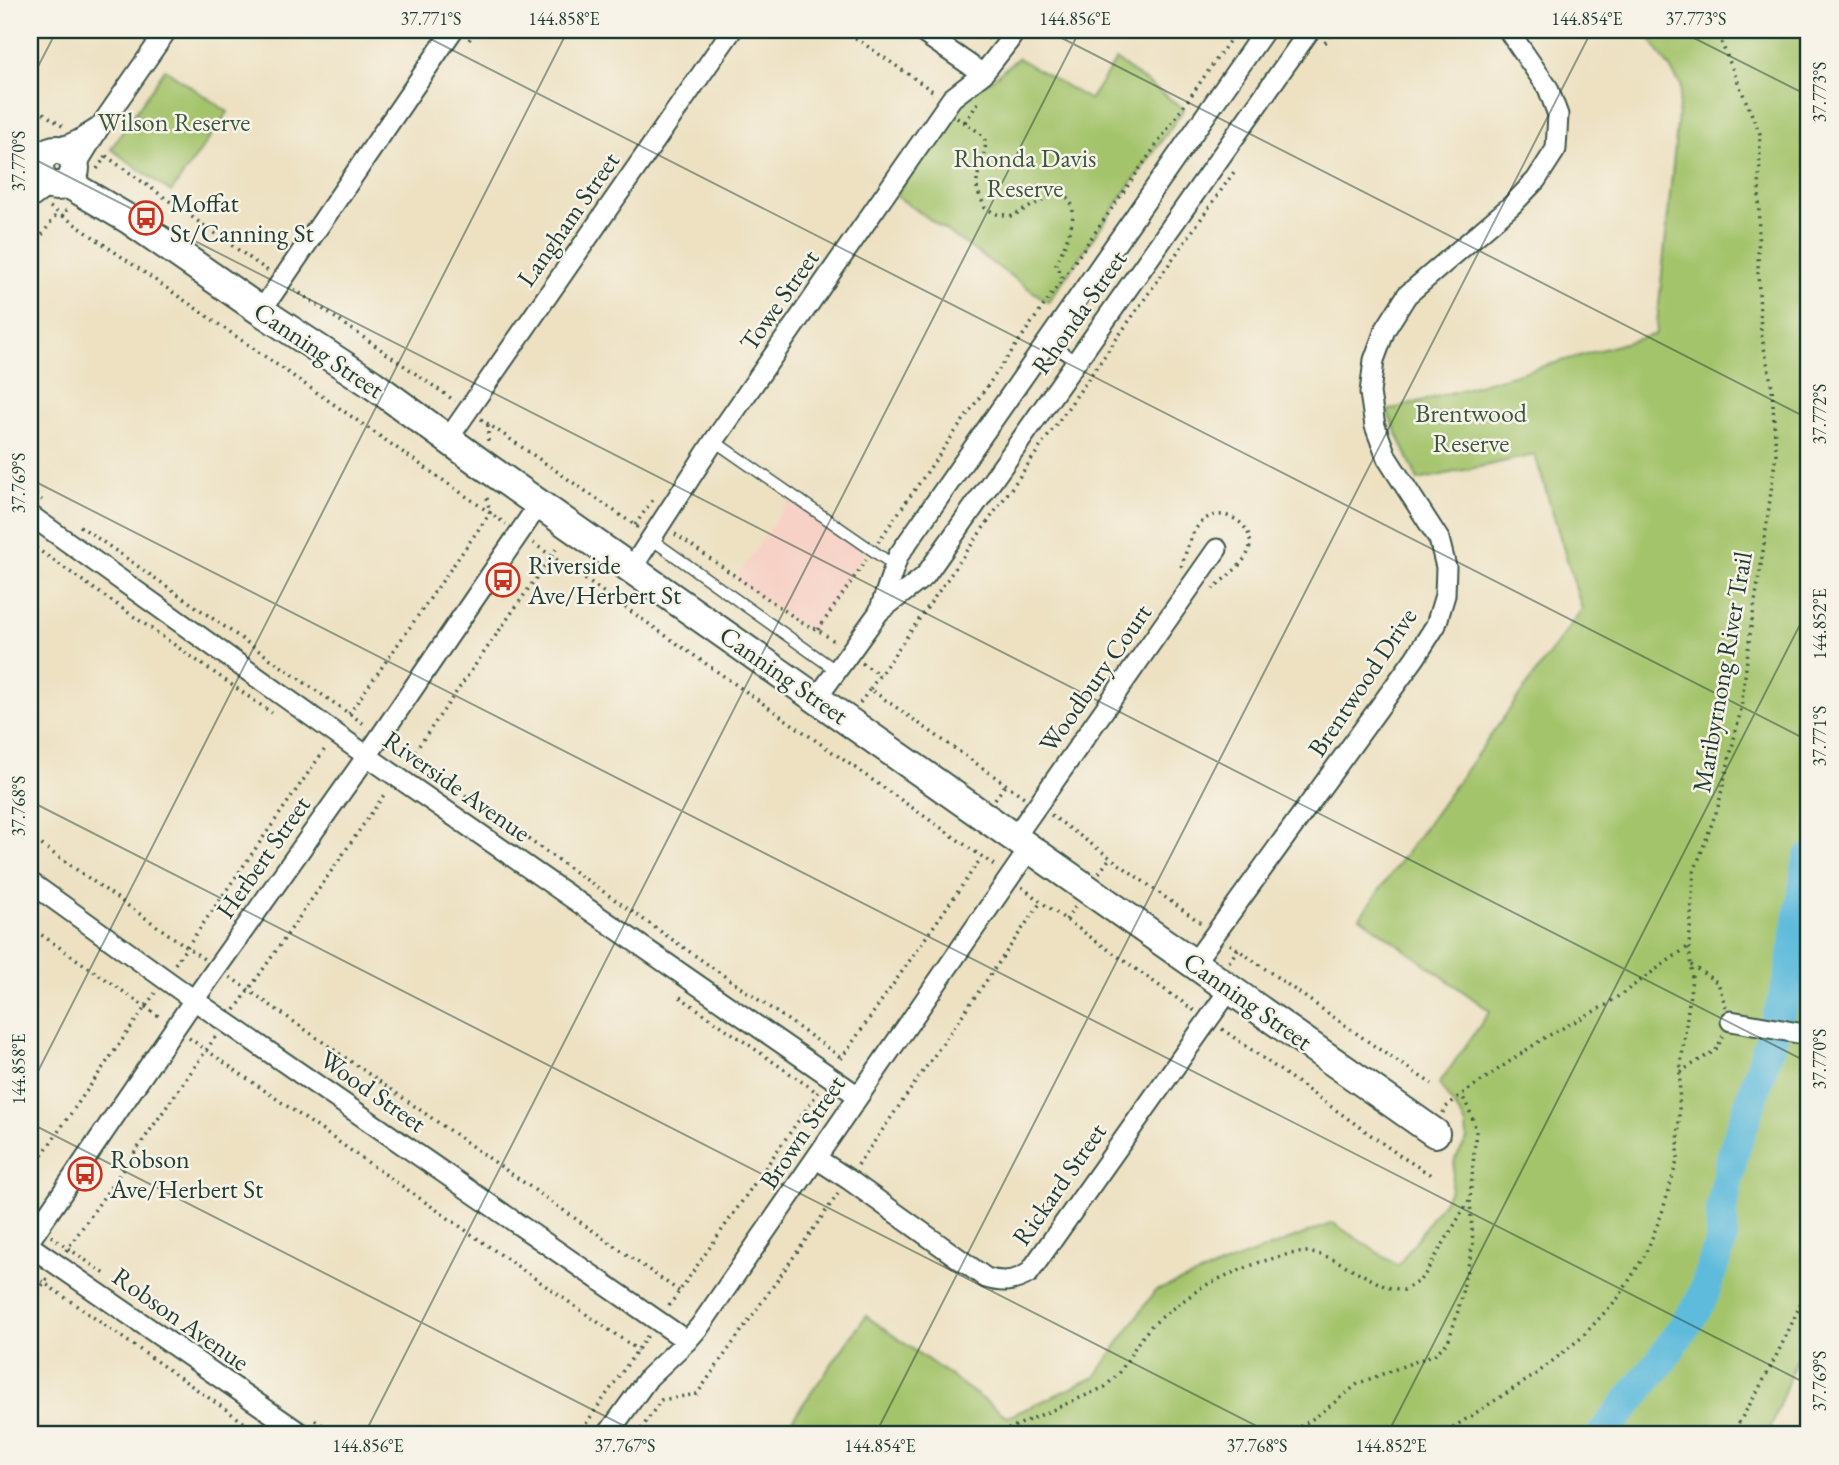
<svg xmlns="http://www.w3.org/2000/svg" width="1839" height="1465" font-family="'EB Garamond',serif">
<rect width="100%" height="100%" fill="#f7f3e8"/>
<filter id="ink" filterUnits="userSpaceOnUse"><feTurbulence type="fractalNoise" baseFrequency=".0143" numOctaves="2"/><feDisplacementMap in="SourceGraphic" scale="14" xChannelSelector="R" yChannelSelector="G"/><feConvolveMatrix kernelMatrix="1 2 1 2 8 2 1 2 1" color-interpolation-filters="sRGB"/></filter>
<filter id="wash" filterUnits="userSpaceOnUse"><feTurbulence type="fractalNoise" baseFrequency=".00686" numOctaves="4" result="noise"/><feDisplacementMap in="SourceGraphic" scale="28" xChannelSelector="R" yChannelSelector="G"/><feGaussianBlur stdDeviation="1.57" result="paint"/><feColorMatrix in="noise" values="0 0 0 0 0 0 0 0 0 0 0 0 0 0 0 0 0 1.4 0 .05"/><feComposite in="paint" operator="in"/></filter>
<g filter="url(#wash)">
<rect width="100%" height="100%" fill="#ede1c2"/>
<path fill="#f7d1c6" d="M790 499 866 552 811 633 735 580Z"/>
<path fill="#a4c46c" stroke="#628050" stroke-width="2" d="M1644 30H1809V1325L1768 1435H781L866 1316 1008 1417 1095 1377 1155 1291 1333 1223 1398 1266 1451 1190 1455 1159 1467 1140 1466 1126 1463 1119 1439 1084 1490 1011 1360 917 1582 609 1535 455 1418 480 1387 411 1656 334 1681 85Z
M1018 58 1090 100 1116 60 1184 109 1048 302 895 195 965 97 990 81Z
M165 69 228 112 171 192 111 149Z"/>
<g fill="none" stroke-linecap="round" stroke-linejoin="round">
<path stroke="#5ebbdc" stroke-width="32" d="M1602 1435 1661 1361 1701 1301 1722 1238V1208L1733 1153 1749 1107 1789 982 1809 859"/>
</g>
</g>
<g filter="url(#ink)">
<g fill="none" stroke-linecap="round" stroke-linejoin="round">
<defs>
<path id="lane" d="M1049 342 1076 362
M714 441 895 566
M651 539 837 671"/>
<path id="street" d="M919 30 983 74
M57 150 79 140 98 128
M75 167 99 128 167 30
M30 180 39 167
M30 199 41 191 54 186
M261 311 453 30
M448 439 732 30
M30 515 367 756 858 1096
M632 568 714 441 952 98 983 74 1008 42 1016 30
M880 611 925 576 1310 30
M817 698 879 612 898 556 1265 30
M1015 837 1217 549
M30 882 194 1000 687 1341
M1194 963 1415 658 1436 625 1445 595 1446 567 1439 539 1387 458 1375 426 1370 393 1374 360 1385 330 1407 295 1512 205 1536 180 1556 149 1558 115 1548 88 1508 30
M1731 1021 1809 1035
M817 1159 848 1179 986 1278C1002 1283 1014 1282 1029 1273L1230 989
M30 1240 194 1000 367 756 539 504
M30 1246 303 1435
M607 1435 649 1377 687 1341 700 1326 1030 848"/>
<path id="secondary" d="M39 168a18 18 0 1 1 36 0a18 18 0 1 1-36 0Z
M67 183 130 220 261 311 372 384 482 464 1435 1133"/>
</defs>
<use href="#lane" stroke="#3e5649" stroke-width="13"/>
<use href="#street" stroke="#3e5649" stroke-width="23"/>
<use href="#secondary" stroke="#3e5649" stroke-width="32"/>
<path stroke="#3e5649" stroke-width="3.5" stroke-dasharray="2 5" stroke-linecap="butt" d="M844 30 934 92 932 94
M977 30 989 39
M469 40 476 30
M1325 43 1334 30
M30 104 39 110
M957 118C965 124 979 130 984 138 990 149 975 172 977 187 978 194 983 202 985 208L997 214 1012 216 1055 194C1058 195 1063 195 1066 197 1084 209 1062 250 1056 265L1062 278
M965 122 980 100
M30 123 39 110 65 128
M106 156 268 271
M97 169 106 156
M50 207 63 216 67 209
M63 216 506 524
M30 252 58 212
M294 289 455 401
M481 419 639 528
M488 441V424
M30 491 42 500
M635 525 654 498
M80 526 367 726
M675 534 804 624 818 630 837 643
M878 542 1237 30
M533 543 997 867
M30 544 272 713
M1181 567C1186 554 1189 537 1198 526 1218 498 1266 528 1245 558 1237 570 1223 579 1213 589
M818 630 866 560
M862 663 880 675
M870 689 1234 172
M860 703 870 689 1024 797
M349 714 490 513 486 493
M396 747 842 1058
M411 757 559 545
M995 799 1006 784
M1051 815 1201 923
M30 837 204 959
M1099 873 1110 858
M1022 887 1041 902 1195 1011
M1066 920 1075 907
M30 927 160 1017
M1230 944 1383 1052 1432 1084
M1229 962 1238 949
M175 964 327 746
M1691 965 1718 983 1726 1007
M230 977 679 1291
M680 997 818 1093
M235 1010 386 792
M1222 1029 1399 1155 1434 1177
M189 1038 638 1350
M841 1059 982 857
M1680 1072 1716 1050 1723 1036
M1443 1113 1445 1108 1458 1097 1544 1038 1606 1005 1689 946
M858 1165 1041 902
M30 1172 155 993
M51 1236 105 1274
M66 1251 216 1036
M30 1273 262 1435
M30 1303 48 1277
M669 1306 819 1091
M315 1420 337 1435
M578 1435 648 1335
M637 1435 661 1400 697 1394 838 1194
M995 1435 1105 1387 1120 1372 1139 1341 1151 1326 1168 1312 1202 1287 1225 1276 1260 1262 1289 1254 1306 1252 1322 1255 1333 1259 1386 1287 1404 1290 1419 1281 1425 1274 1470 1199 1476 1131 1472 1116 1462 1095
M1252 1435 1289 1431 1298 1428 1317 1416 1359 1383 1435 1354 1448 1342 1457 1315 1473 1244 1470 1201
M1441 1435 1535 1375 1581 1338 1619 1297 1646 1253 1662 1213 1678 1158 1680 1072 1692 978 1689 946 1694 872 1718 807 1741 709 1750 634 1764 545 1776 453 1772 387 1761 333 1758 272 1760 134 1719 37 1715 30
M1731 1435C1762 1387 1787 1337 1809 1284"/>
<use href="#lane" stroke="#fff" stroke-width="10"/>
<use href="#street" stroke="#fff" stroke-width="19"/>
<use href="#secondary" stroke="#fff" stroke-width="28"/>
</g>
</g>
<path fill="none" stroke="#1f3d34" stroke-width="2" stroke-opacity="0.45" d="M413 30 1809 741M1046 30 1809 419M1678 30 1809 96M30 82 57 30M30 157 1809 1063M30 479 1809 1385M30 801 1274 1435M30 1087 568 30M30 1123 642 1435M364 1435 1080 30M875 1435 1592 30M1387 1435 1809 607"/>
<defs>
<symbol id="bus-ring" viewBox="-11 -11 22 22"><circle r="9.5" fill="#f7f3e8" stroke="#c8321e" stroke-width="1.5"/><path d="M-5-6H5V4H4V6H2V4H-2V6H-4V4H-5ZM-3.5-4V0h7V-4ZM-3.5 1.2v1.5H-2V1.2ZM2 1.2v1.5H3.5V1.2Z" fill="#c8321e"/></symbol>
</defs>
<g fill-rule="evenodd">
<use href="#bus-ring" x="127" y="199" width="38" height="38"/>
<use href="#bus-ring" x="484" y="561" width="38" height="38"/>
<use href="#bus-ring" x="66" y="1155" width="38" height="38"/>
</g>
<g text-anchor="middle" stroke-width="5" stroke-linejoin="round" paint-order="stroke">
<g font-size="26" fill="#3a583f" stroke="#f7f3e8">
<text x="174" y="131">Wilson Reserve</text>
<text x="1025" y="167">Rhonda Davis<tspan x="1025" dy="30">Reserve</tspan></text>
<text x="1471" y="422">Brentwood<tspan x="1471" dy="30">Reserve</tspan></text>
</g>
<g font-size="26" fill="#1f3d34" stroke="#f7f3e8" text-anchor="start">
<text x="170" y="212">Moffat<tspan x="170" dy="30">St/Canning St</tspan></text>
<text x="528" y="574">Riverside<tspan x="528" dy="30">Ave/Herbert St</tspan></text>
<text x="110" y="1168">Robson<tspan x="110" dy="30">Ave/Herbert St</tspan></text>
</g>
<g font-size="26" fill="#1f3d34" stroke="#f7f3e8">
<text transform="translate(568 219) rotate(-55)" y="9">Langham Street</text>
<text transform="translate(779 300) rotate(-55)" y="9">Towe Street</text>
<text transform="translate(1079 312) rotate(-55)" y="9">Rhonda Street</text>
<text transform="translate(319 350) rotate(34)" y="9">Canning Street</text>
<text transform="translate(1722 672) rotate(-80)" y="9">Maribyrnong River Trail</text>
<text transform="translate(784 675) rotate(35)" y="9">Canning Street</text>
<text transform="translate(1095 678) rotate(-55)" y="9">Woodbury Court</text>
<text transform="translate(1362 682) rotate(-56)" y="9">Brentwood Drive</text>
<text transform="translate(457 786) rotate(35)" y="9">Riverside Avenue</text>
<text transform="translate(263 857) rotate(-55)" y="9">Herbert Street</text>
<text transform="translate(1248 1001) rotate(35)" y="9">Canning Street</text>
<text transform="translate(373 1091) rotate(35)" y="9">Wood Street</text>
<text transform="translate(802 1132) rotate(-56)" y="9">Brown Street</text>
<text transform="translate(1059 1184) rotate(-55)" y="9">Rickard Street</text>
<text transform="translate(181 1319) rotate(35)" y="9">Robson Avenue</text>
</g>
</g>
<rect width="1839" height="1465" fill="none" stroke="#f7f3e8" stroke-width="77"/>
<rect x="38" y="38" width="1762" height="1388" fill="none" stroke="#1f3d34" stroke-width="2.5"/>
<g font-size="18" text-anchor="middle" fill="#1f3d34">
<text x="431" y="25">37.771°S</text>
<text x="564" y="25">144.858°E</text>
<text x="1075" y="25">144.856°E</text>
<text x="1587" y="25">144.854°E</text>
<text x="1696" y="25">37.773°S</text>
<text transform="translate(1820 92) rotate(-90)" y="6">37.773°S</text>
<text transform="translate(19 161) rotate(-90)" y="6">37.770°S</text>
<text transform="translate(1820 414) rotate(-90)" y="6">37.772°S</text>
<text transform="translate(19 483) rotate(-90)" y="6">37.769°S</text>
<text transform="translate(1820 624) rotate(-90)" y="6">144.852°E</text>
<text transform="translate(1820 736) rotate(-90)" y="6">37.771°S</text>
<text transform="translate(19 806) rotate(-90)" y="6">37.768°S</text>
<text transform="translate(1820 1059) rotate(-90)" y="6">37.770°S</text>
<text transform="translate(19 1069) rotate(-90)" y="6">144.858°E</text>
<text transform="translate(1820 1381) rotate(-90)" y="6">37.769°S</text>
<text x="368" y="1452">144.856°E</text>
<text x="625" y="1452">37.767°S</text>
<text x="880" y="1452">144.854°E</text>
<text x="1257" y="1452">37.768°S</text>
<text x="1391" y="1452">144.852°E</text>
</g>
</svg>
